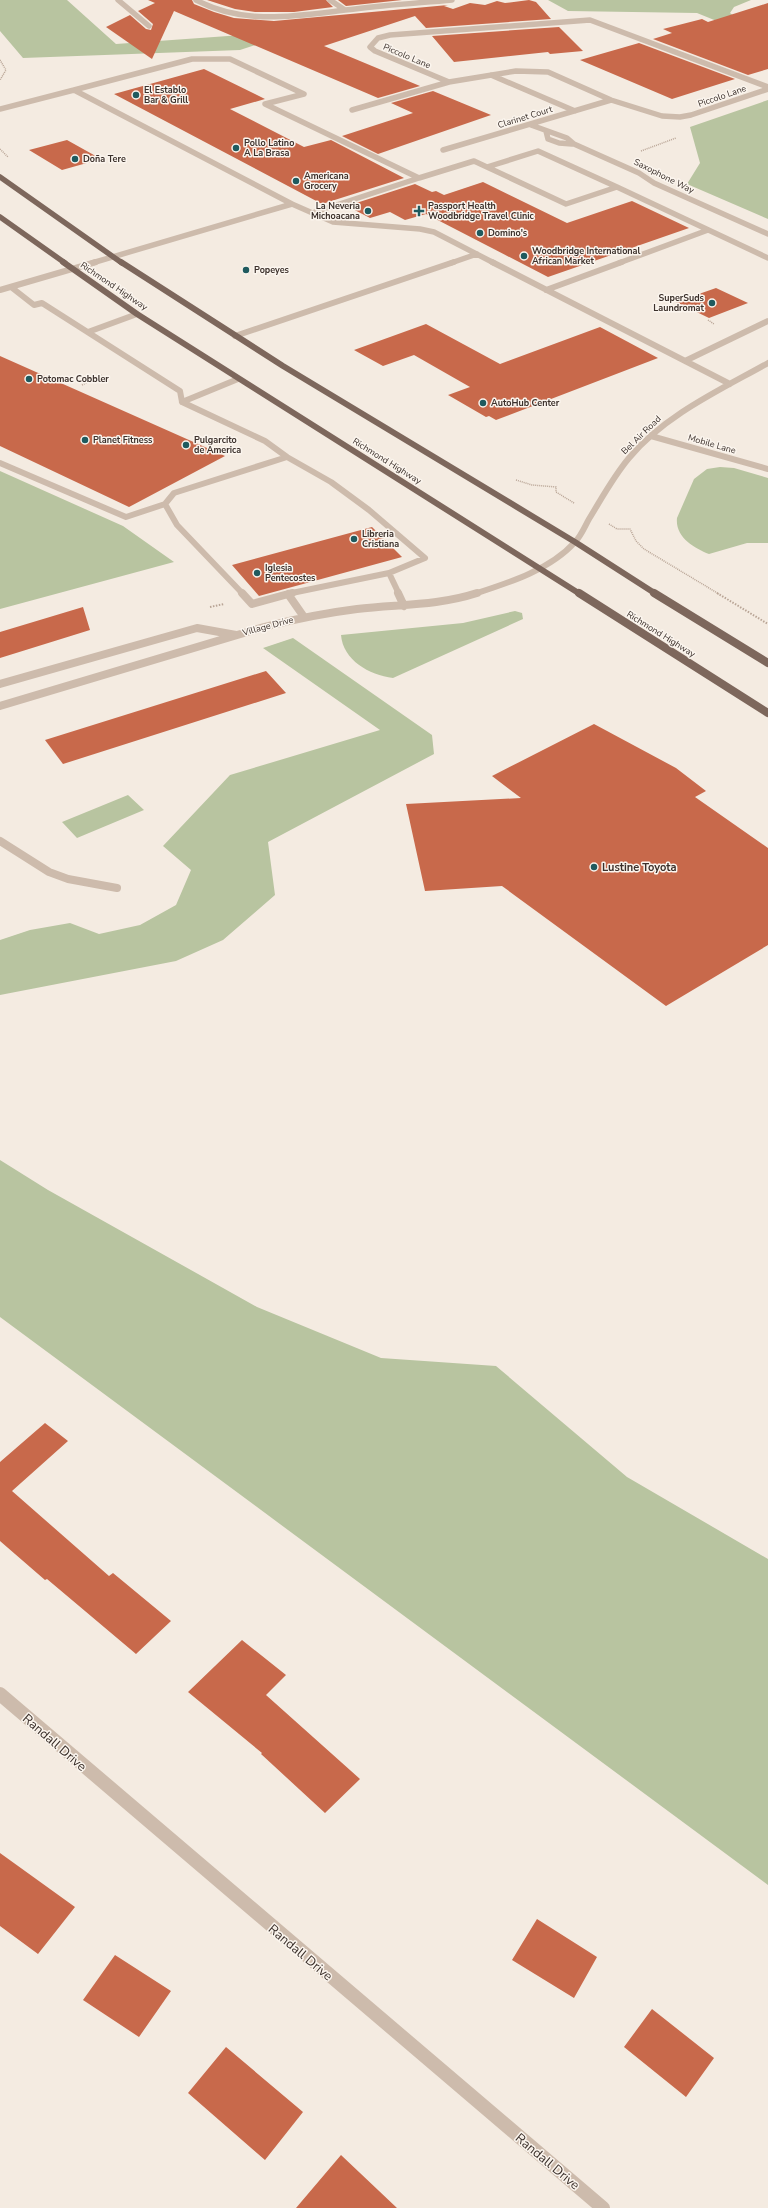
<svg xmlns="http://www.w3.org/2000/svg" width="768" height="2208" font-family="'Nunito Sans',sans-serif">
<rect width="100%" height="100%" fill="#f4ebe1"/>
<path fill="#b8c4a0" d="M0 0H67L116 44 299 31 240 50 23 58 0 31Z
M548 0H751L734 7 730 13 768 42 697 13 568 11Z
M768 100V219L687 184 700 163 690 127Z
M720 467 734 468 768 478V543H747L709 554C694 548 675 537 677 518L694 479 707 469Z
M0 471 123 526 174 562 0 609Z
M515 611 522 613 523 619 393 678C369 675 343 660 341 635L463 623Z
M293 638 432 735 434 754 268 842 275 895 223 940 176 961 0 995V940L30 930 70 923 99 934 140 925 176 905 191 870 163 846 230 775 380 730 263 648Z
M128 795 144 810 77 838 62 822Z
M0 1160 48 1190 257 1307 381 1358 496 1366 627 1477 768 1559V1885L0 1317Z"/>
<path fill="#c8694b" d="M148 0H192L194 4 214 12 234 18 274 21 448 5 444 6 453 9 470 3 485 5 497 1 505 3 529 0 536 2 551 19 426 28 415 16 324 46 420 86 378 98 174 11 152 59 106 27 130 15 146 29 151 30 153 24 138 11 155 3Z
M207 0H326L333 7 294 12H255L235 9Z
M338 0H402L346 6Z
M768 3V69L748 75 653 39 672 33 663 29 702 19 708 22Z
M559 27 583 51 550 54 548 52 454 62 432 36Z
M639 43 735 79 672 99 580 60Z
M204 69 265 99 230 109 304 147 331 140 404 178 322 204 114 94Z
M433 91 491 115 378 154 342 136 413 113 391 103Z
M67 140 101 159 62 170 29 150Z
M483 182 567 223 632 201 689 228 548 277 426 214 405 220 390 212 370 218 347 206 415 184 432 192 436 191 444 195Z
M716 288 748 303 709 318 676 302Z
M426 324 500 364 600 327 658 358 496 420 489 416 486 417 448 395 470 387 414 355 383 366 354 350Z
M0 356 225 456 129 507 0 446Z
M372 527 402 557 259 596 232 565Z
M83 607 90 630 0 658V632Z
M266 671 286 693 63 764 45 740Z
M594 724 676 768 706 791 695 797 768 848V945L666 1006 502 886 425 891 406 804 521 798 492 776Z
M45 1423 68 1441 12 1491 109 1576 113 1573 171 1621 136 1654 47 1579 45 1580 0 1541V1462Z
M242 1640 286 1675 266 1695 360 1779 325 1813 261 1754 262 1753 188 1692Z
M0 1853 75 1907 38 1954 0 1926Z
M537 1919 597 1957 574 1998 512 1960Z
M115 1955 171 1991 139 2037 83 2000Z
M652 2009 714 2058 686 2097 624 2047Z
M226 2047 303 2112 265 2160 188 2093Z
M341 2155 397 2208H296Z"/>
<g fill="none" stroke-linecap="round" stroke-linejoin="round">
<path stroke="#b9a596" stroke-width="1.5" stroke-dasharray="1 1" stroke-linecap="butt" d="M0 60 6 70 0 80
M0 149 8 157
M641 151 676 138
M708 320 714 324
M82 385 102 375
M516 480 532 485 556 487V492L574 503
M609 524 617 529H630L636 541 644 549 719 594"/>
<path stroke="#b9a596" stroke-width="2" stroke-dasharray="1.5 1.5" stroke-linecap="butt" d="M717 593 768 624
M210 607 224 604"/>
<path stroke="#cdbbac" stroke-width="5.5" d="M118 0 149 26
M196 0C247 27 300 15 355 9 387 5 419 3 452 0
M330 0 345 10
M491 75 575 111
M768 87 590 20 390 35 378 38 370 47 375 51 449 82 516 71 548 72 611 100 662 116 680 117 691 115 768 89
M74 90 192 59H230L304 94 265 104 419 178 312 213
M0 109 74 90 292 204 92 263
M352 110 449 82
M531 125 567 138 574 144 639 173 654 183 768 234
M546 131 548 139 559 143 572 144
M443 150 611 100
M487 167 538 151 617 187
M419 178 474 161 566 204 617 187 768 258
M292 204 333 222 420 229 434 232 494 263
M451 263 477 254
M619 263 708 230"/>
<path stroke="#cdbbac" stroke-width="6" d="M492 262 730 384
M11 287 34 305 42 303 180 391 182 402
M0 290 96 262
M546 290 622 262
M88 332 137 314
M235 336 454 262
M685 361 768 321
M182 402 265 441 287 457 331 482 369 510 425 558 389 573 399 594
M182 402 238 379
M651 436 768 469
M0 463 126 517 165 504 174 493 287 457
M165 504 177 525 243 594
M287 594 389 573
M474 594C508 583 550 570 575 542 581 536 585 526 589 519 602 498 613 477 629 458 665 415 720 390 768 363"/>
<path stroke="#cdbbac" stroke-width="8" d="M242 593 252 604 292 593
M398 593 404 606
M288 594 304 617
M0 684 197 628 236 635
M0 706 264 627C295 619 325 613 357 609 398 604 437 606 477 593
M0 841 49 872 68 879 117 888"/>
<path stroke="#cdbbac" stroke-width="14" d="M0 1694 603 2208"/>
<path stroke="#7d675c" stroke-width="5.5" d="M0 177 122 263
M0 217 65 263"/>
<path stroke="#7d675c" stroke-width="6" d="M63 262 137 314 580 594
M121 262 283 366 575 542 656 594"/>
<path stroke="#7d675c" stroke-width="8" d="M579 593 768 713
M654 593 768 663"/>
</g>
<g fill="#1f5a5e" stroke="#fbf5ee" stroke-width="1.5">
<circle cx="136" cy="95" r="4"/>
<circle cx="236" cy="148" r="4"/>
<circle cx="75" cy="159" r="4"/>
<circle cx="296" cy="181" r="4"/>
<circle cx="368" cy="211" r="4"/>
<path d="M417 205h4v4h4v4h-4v4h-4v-4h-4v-4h4z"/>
<circle cx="480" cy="233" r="4"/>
<circle cx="524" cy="256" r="4"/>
<circle cx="246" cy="270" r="4"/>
<circle cx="712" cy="303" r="4"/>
<circle cx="29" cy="379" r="4"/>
<circle cx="483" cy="403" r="4"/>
<circle cx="85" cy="440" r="4"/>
<circle cx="186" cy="445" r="4"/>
<circle cx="354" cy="539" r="4"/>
<circle cx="257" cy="573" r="4"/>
<circle cx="594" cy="867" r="4"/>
</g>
<g text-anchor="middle" stroke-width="3" stroke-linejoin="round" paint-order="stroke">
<g font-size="9" fill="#3b302b" stroke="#fbf5ee">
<text transform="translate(407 56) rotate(23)" y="3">Piccolo Lane</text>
<text transform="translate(722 96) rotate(-19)" y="3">Piccolo Lane</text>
<text transform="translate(525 117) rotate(-17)" y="3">Clarinet Court</text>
<text transform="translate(664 176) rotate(27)" y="3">Saxophone Way</text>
<text transform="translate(114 286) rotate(34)" y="3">Richmond Highway</text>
<text transform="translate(641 435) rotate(-44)" y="3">Bel Air Road</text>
<text transform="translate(712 444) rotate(16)" y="3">Mobile Lane</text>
<text transform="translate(387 461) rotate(32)" y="3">Richmond Highway</text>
<text transform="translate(268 626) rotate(-15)" y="3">Village Drive</text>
<text transform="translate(661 634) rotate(32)" y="3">Richmond Highway</text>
</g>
<g font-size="9" font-weight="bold" fill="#3b302b" stroke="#fbf5ee" text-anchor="start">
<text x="144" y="93">El Establo<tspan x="144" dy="10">Bar &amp; Grill</tspan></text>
<text x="244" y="146">Pollo Latino<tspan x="244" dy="10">A La Brasa</tspan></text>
<text x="83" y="162">Doña Tere</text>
<text x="304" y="179">Americana<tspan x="304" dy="10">Grocery</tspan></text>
<text x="360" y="209" text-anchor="end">La Neveria<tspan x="360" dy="10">Michoacana</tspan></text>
<text x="428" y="209">Passport Health<tspan x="428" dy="10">Woodbridge Travel Clinic</tspan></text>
<text x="488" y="236">Domino's</text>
<text x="532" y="254">Woodbridge International<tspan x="532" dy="10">African Market</tspan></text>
<text x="254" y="273">Popeyes</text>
<text x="704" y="301" text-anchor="end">SuperSuds<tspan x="704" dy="10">Laundromat</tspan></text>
<text x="37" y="382">Potomac Cobbler</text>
<text x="491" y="406">AutoHub Center</text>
<text x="93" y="443">Planet Fitness</text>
<text x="194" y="443">Pulgarcito<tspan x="194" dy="10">de America</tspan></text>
<text x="362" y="537">Libreria<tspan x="362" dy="10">Cristiana</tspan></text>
<text x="265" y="571">Iglesia<tspan x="265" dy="10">Pentecostes</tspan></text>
</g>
<g font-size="11" font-weight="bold" fill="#3b302b" stroke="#fbf5ee" text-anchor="start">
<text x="602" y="871">Lustine Toyota</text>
</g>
<g font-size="13" fill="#3b302b" stroke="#fbf5ee">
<text transform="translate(55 1742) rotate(41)" y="5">Randall Drive</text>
<text transform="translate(301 1952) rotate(40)" y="5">Randall Drive</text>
<text transform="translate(548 2161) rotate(40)" y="5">Randall Drive</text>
</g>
</g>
</svg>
